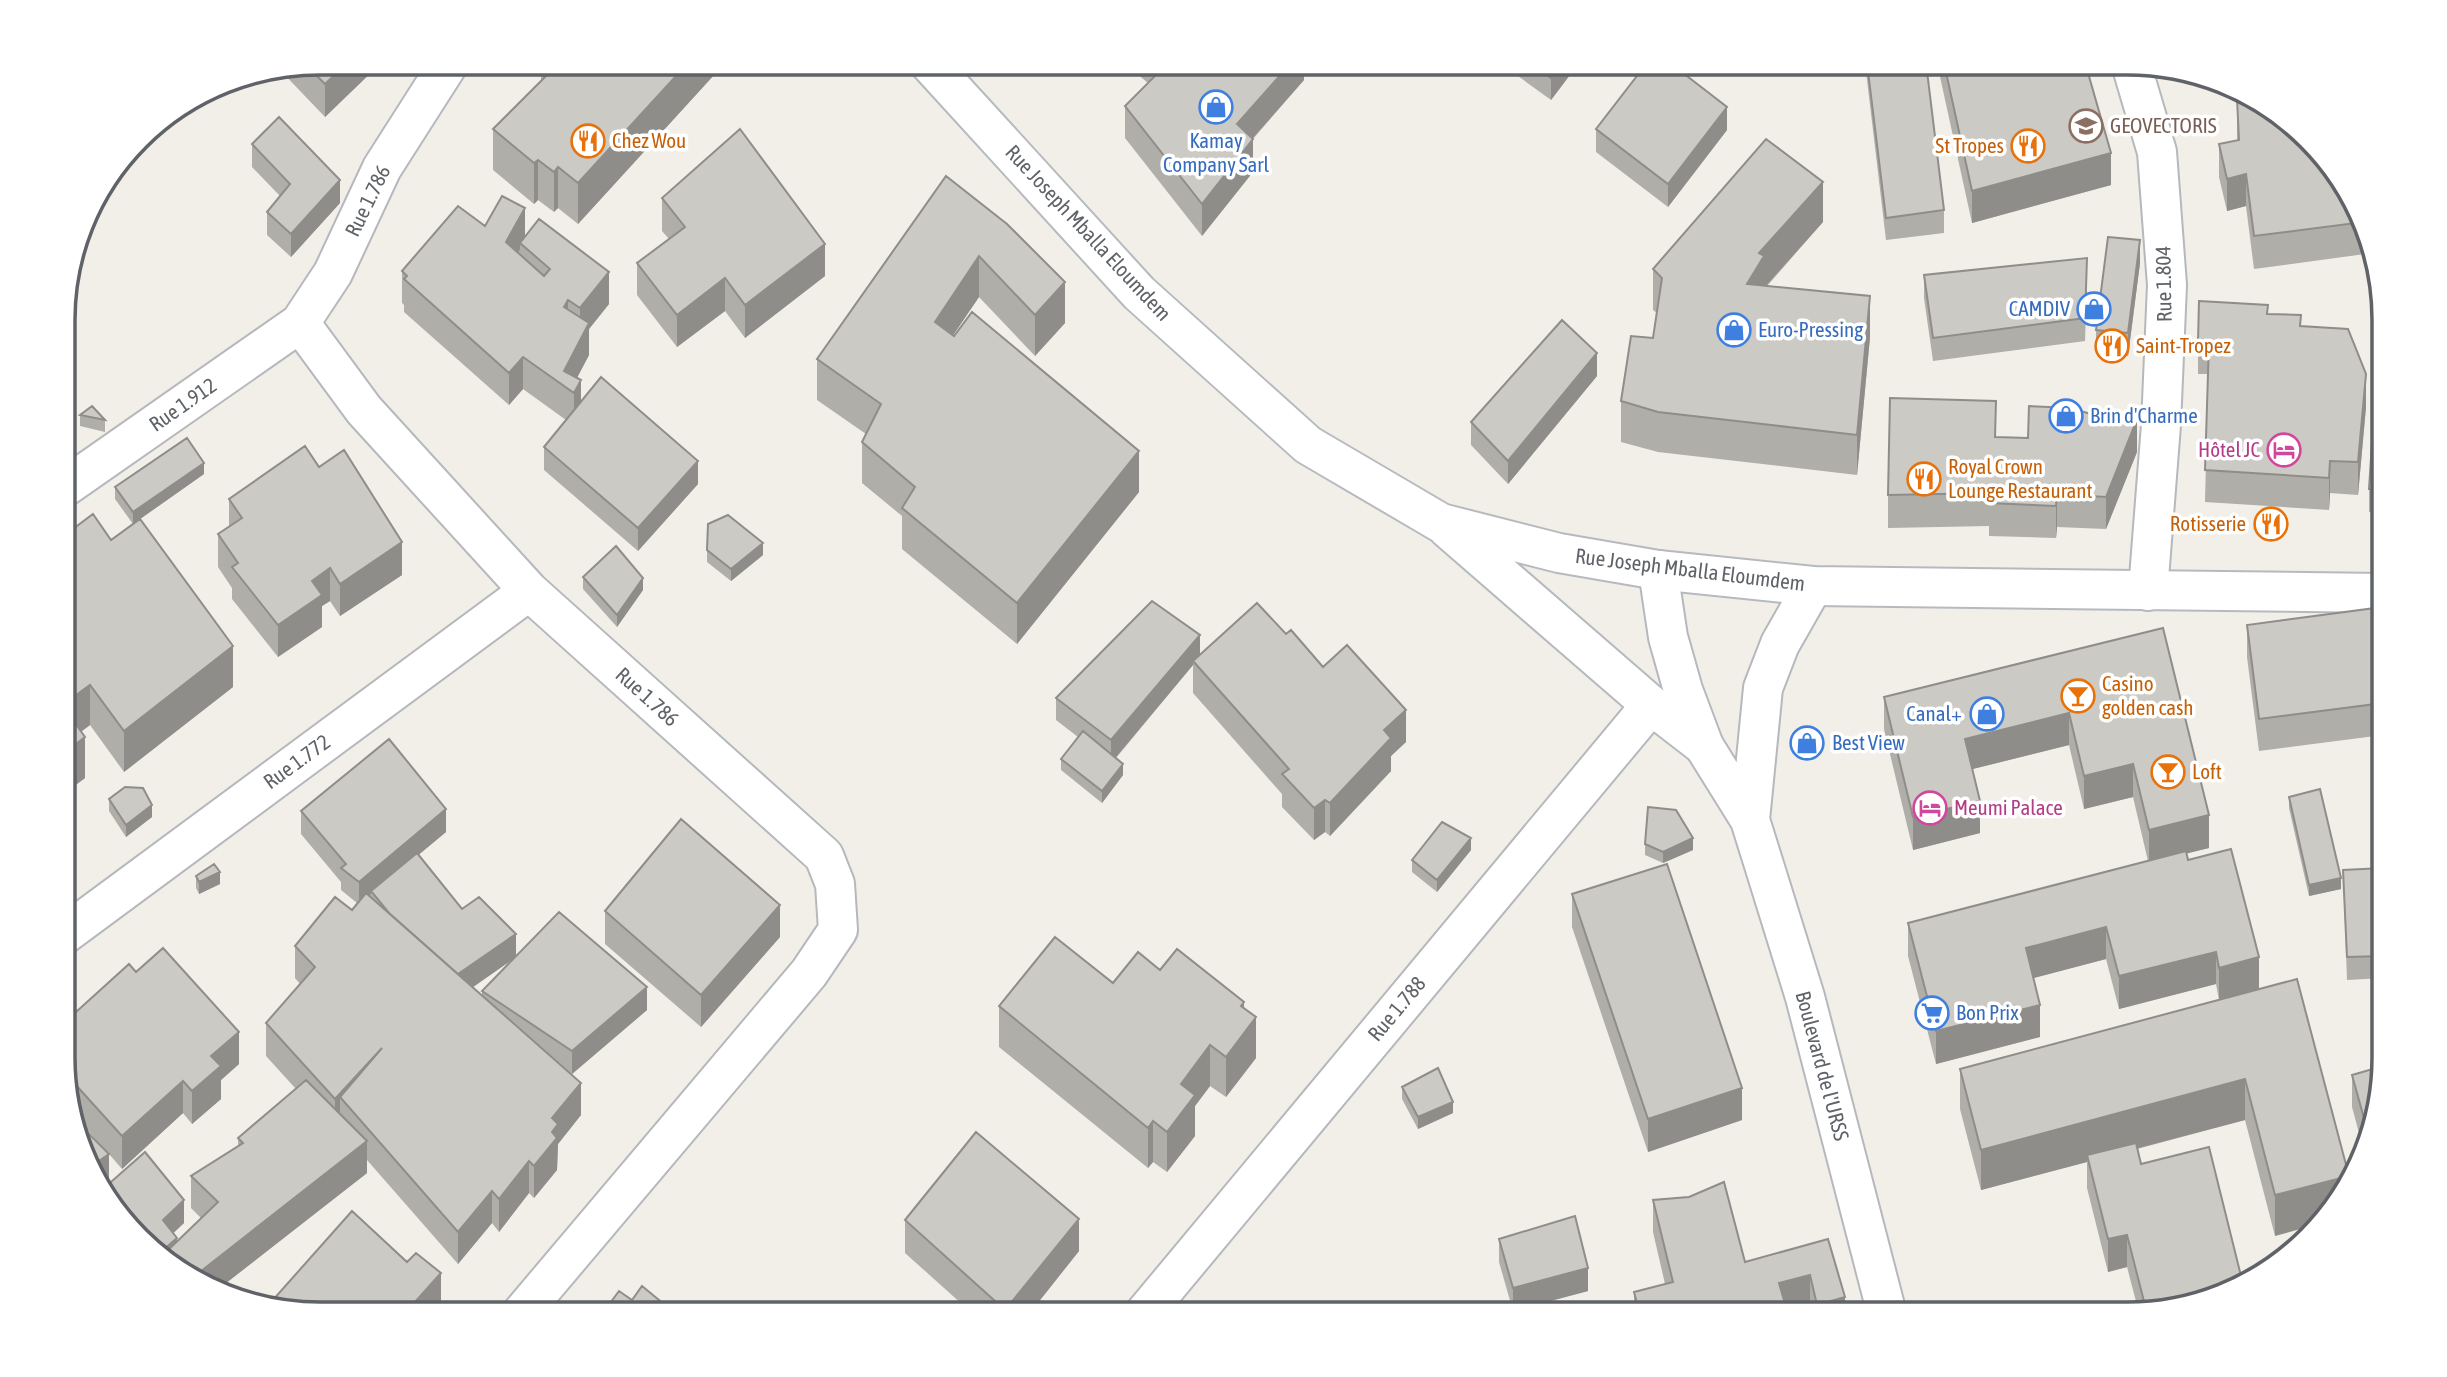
<svg xmlns="http://www.w3.org/2000/svg" width="2447" height="1377" font-family="'Asap Condensed',sans-serif">
<rect width="100%" height="100%" fill="#f1efe8"/>
<g fill="none" stroke-linecap="round" stroke-linejoin="round">
<defs>
<path id="minor" d="M449 63 382 168 333 273 300 323 364 410 529 591 824 856 835 884 838 930 809 973 521 1314
M2131 64 2157 152 2167 285 2161 425 2148 591
M65 487 300 323
M65 934 529 591
M1144 1314 1651 705"/>
<path id="tertiary" d="M1658 570 1668 637 1683 690 1704 746 1750 820 1765 868 1805 997 1887 1314
M1750 820 1763 688 1780 644 1813 586"/>
<path id="secondary" d="M929 63 1139 293 1308 445 1441 523 1559 553 1658 570 1813 586 2383 593
M1448 529 1651 705 1704 746"/>
</defs>
<use href="#minor" stroke="#b5b8bc" stroke-width="42"/>
<use href="#tertiary" stroke="#b5b8bc" stroke-width="42"/>
<use href="#secondary" stroke="#b6babf" stroke-width="42"/>
<use href="#minor" stroke="#fff" stroke-width="38"/>
<use href="#tertiary" stroke="#fff" stroke-width="38"/>
<use href="#secondary" stroke="#fff" stroke-width="38"/>
</g>
<path fill="#afaea9" fill-rule="evenodd" d="M321 63H381L325 117 281 71Z
M541 63H725L578 224 558 208 554 212 538 200 534 204 493 170V129L541 81Z
M1136 63H1304V80L1253 139V172L1202 236 1125 138V106L1148 83 1136 73Z
M1500 63H1579L1551 100Z
M1865 63H1926L1944 210V233L1886 240Z
M1937 63H2036L2039 75 2111 185 1972 223Z
M2237 98 2341 178 2365 248V254L2254 269 2246 206 2227 211 2219 177V144L2237 140Z
M1596 129 1727 130 1668 207 1596 152Z
M252 144 340 203 291 257 267 235V212L280 196 252 167Z
M946 176 1065 323 1035 356 979 297 953 335 1139 492 1017 644 902 549V516L862 483V442L866 434 817 400V359Z
M662 198 825 276 745 338 725 311 677 347 637 295V263L669 239 662 231Z
M1823 222 1767 286 1870 337 1857 475 1658 452 1621 442V401L1653 338 1657 313 1653 310V269Z
M485 226 525 237 609 304 589 329V355L577 378 581 402 698 484 638 551 544 470V447L566 420 523 389 509 405 404 312V305L402 303V271Z
M2140 263 2128 356 2096 353V330Z
M1924 275 2087 281 2085 341 1933 361 1924 298Z
M2268 314 2301 326 2366 407 2358 495 2330 493 2329 510 2205 502 2208 374H2198V341Z
M2383 319V512H2369V489Z
M1597 376 1508 484 1471 445V422Z
M80 415 105 420V432L80 426Z
M1996 437 2137 452 2106 529 2057 527 2056 538 1989 536V526L1888 528V495Z
M319 467 402 575 340 616 330 601 322 606V627L278 657 232 599V588L218 567V534L229 527V499Z
M204 474 140 519 233 687 124 772 90 725 81 732 85 778 65 793V535L111 540 133 524 115 499V487Z
M707 550 763 555 731 581 707 562Z
M583 577 643 590 617 627 583 589Z
M2383 607V735L2259 751 2247 657V625Z
M2163 628 2209 848 2186 853 2188 860 2259 990 2349 1186 2275 1236 2245 1120 2137 1149 2141 1164 2209 1300 2139 1313 2127 1267 2108 1272 2087 1188V1162L1981 1190 1960 1109V1069L2219 1000 2216 984 2119 1009 2106 959 2033 978 2040 1037 1936 1064 1908 956V923L2148 861 2133 797 2084 809 2069 745 1972 769 1980 833 1913 850 1884 729V697Z
M1286 634 1406 742 1391 756V771L1330 836 1325 832 1314 840 1282 807V794L1193 693V665L1116 758 1123 775 1102 803 1061 770V759L1078 737 1056 720V698L1200 655Z
M2289 797 2341 889 2309 896 2289 808Z
M109 799 152 817 126 837 109 811Z
M301 811 446 832 418 855 462 909 516 956 647 1010 572 1074 566 1070 581 1115 558 1144 557 1170 534 1198 529 1193 499 1232 492 1223 458 1264 367 1160V1173L221 1287 192 1280 107 1200 108 1153 75 1117 65 1090V1022L136 972 239 1064 221 1080V1099L192 1124 183 1113 122 1169 109 1154V1184L184 1223 173 1233 177 1241 201 1218 191 1208V1176L238 1146V1138L296 1089 266 1056V1023L300 984 295 978V946L352 910 357 903 341 890V882L301 834ZM513 959 482 991V995L473 987Z
M1645 844 1693 850 1663 863 1645 855Z
M1471 850 1437 892 1412 872V860Z
M2383 868V978L2347 980 2343 870Z
M196 876 220 884 199 894 196 888Z
M1572 894 1742 1120 1648 1152 1572 927Z
M605 911 780 937 701 1027 605 944Z
M1160 970 1244 1008 1256 1058 1226 1097 1210 1086 1195 1106V1136L1167 1172 1153 1162 1148 1168 999 1047V1006L1113 983Z
M2383 1073 2362 1144 2352 1107V1075Z
M1402 1087 1453 1113 1418 1129 1402 1099Z
M1653 1200 1745 1262 1828 1239 1845 1314H1811L1810 1307 1788 1313 1634 1314V1292L1665 1284 1653 1232Z
M905 1220 1079 1251 1029 1314H973L905 1253Z
M1499 1239 1588 1291 1513 1311 1499 1262Z"/>
<path fill="#8f8d8a" d="M347 63H381L325 117V84Z
M688 63H725L578 224V183Z
M1291 63H1304V80L1237 156V124Z
M1562 63H1579L1551 100V78Z
M1727 107V130L1668 207V184Z
M1253 139V172L1202 236V204Z
M2111 153V185L1972 223V191Z
M538 160V200L534 204V163Z
M558 167V208L554 212V172Z
M2246 174V206L2227 211V179Z
M340 180V203L291 257V234Z
M1823 182V222L1764 288 1747 284 1759 253Z
M525 208V241L520 243V249L506 275V242Z
M2140 240V263L2128 356V333Z
M825 244V276L745 338V305Z
M979 256V297L935 362V322Z
M609 272V304L589 329V355L570 391 564 371 580 340V308Z
M725 278V311L677 347V315Z
M1065 282V323L1035 356V315Z
M1870 296V337L1857 475V435Z
M568 300V332L564 307Z
M1597 353V376L1508 484V461Z
M523 357V389L509 405V373Z
M2366 374V407L2358 495V462Z
M581 380V412L574 426V393Z
M2137 419V452L2106 529V497Z
M1139 451V492L1017 644V603Z
M698 461V484L638 551V528Z
M2330 461V493L2329 510V478Z
M204 463V474L133 524V512Z
M2057 494V527L2056 538V506Z
M402 542V575L340 616V584Z
M763 543V555L731 581V569Z
M330 568V601L322 606V627L278 657V625L312 581Z
M643 578V590L617 627V615Z
M1200 635V658L1193 661V665L1111 763V740Z
M72 641V682L65 687V646Z
M233 646V687L124 772V731Z
M90 685V725L65 743V703Z
M1406 710V742L1391 756V771L1330 836V803L1384 730Z
M2069 713V745L1965 771V739Z
M85 737V778L65 793V752Z
M1123 764V775L1102 803V791Z
M2133 764V797L2084 809V776Z
M1325 800V832L1314 840V808Z
M1980 801V833L1913 850V817Z
M152 805V817L126 837V825Z
M446 809V832L373 893 371 891V894L359 905V882Z
M2209 815V848L2149 863V830Z
M1471 838V850L1437 892V880Z
M1693 838V850L1663 863V852Z
M220 872V884L199 894V882Z
M2341 878V889L2309 896V885Z
M780 905V937L701 1027V995Z
M2106 927V959L2026 980V948Z
M516 934V957L453 1001V978Z
M2216 952V984L2119 1009V976Z
M2259 957V990L2219 1000V968Z
M647 987V1010L572 1074V1051Z
M1244 1002V1033L1256 1017V1058L1226 1097V1057L1241 1006Z
M2040 1005V1037L1936 1064V1031Z
M239 1032V1064L221 1080V1099L192 1124V1091L211 1056Z
M1210 1045V1086L1195 1106V1136L1167 1172V1132L1181 1084Z
M382 1048 340 1097V1126L335 1132V1099Z
M2245 1079V1120L2089 1161 2087 1155V1162L1981 1190V1150Z
M183 1081V1113L122 1169V1136Z
M581 1083V1115L558 1144 557 1170 534 1198V1166L552 1118Z
M1742 1088V1120L1648 1152V1119Z
M1453 1102V1113L1418 1129V1117Z
M1153 1121V1162L1148 1168V1128Z
M367 1141V1173L221 1287 191 1279Z
M109 1154V1186L103 1190 93 1165Z
M529 1161V1193L499 1232V1199Z
M2349 1176V1186L2311 1226 2275 1236V1195Z
M492 1191V1223L458 1264V1232Z
M184 1200V1223L163 1243V1220Z
M1079 1219V1251L1029 1314H1005V1310Z
M2127 1235V1267L2108 1272V1239Z
M177 1238V1260L174 1263 162 1251Z
M1588 1268V1291L1513 1311V1288Z
M441 1273V1305L433 1314H406V1312Z
M1810 1275V1307L1787 1314 1779 1283Z
M1845 1297V1314H1817V1305Z"/>
<path fill="#cccac5" stroke="#8f8d8a" stroke-width="2" d="M321 63H347L325 84 307 66Z
M541 63H688L578 183 558 167 554 172 538 160 534 163 493 129 551 71Z
M1163 63H1291L1237 124 1253 139 1202 204 1125 106 1166 65Z
M1531 63H1562L1551 78Z
M1647 63H1670L1727 107 1668 184 1596 129Z
M1867 63H1926L1944 210 1886 218Z
M1944 63H2036L2039 75 2086 66 2111 153 1972 191Z
M2252 96 2255 97 2341 178 2356 223 2254 236 2246 174 2227 179 2219 144 2239 140 2237 98Z
M279 117 340 180 291 234 267 212 290 184 252 144Z
M740 129 825 244 745 305 725 278 677 315 637 263 685 227 662 198Z
M1766 139 1823 182 1759 253 1764 256 1747 284 1870 296 1857 435 1658 412 1621 401 1631 336 1653 338 1662 278 1653 269Z
M946 176 1007 224 1065 282 1035 315 979 256 935 322 954 336 972 312 1139 451 1017 603 902 508 915 487 862 442 881 404 817 359Z
M502 196 525 208 506 242 544 276 550 269 520 243 539 219 609 272 580 308 568 300 564 307 589 323 564 371 581 380 574 393 523 357 509 373 404 279 407 276 402 271 458 206 485 226Z
M2108 237 2140 240 2128 333 2096 330Z
M2087 258 2085 318 1933 338 1924 275Z
M2199 301 2268 305 2267 314 2301 315 2300 326 2348 329 2366 374 2358 462 2330 461 2329 478 2205 470 2209 342 2198 341Z
M2380 319H2383V489H2369Z
M1562 320 1597 353 1508 461 1471 422Z
M601 377 698 461 638 528 544 447Z
M1890 398 1996 401 1995 437 2028 438 2029 406 2070 408 2091 414 2104 416 2119 414 2137 419 2106 497 2057 494 2056 506 1989 503 1990 493 1888 495Z
M92 406 105 420 80 415Z
M187 438 204 463 133 512 115 487Z
M305 446 319 467 344 450 402 542 340 584 330 568 312 581 322 595 278 625 232 567 238 563 218 534 242 518 229 499Z
M93 514 111 540 140 519 233 646 124 731 90 685 65 703V652L75 645 72 641 65 646V535Z
M728 515 763 543 731 569 707 550 708 524Z
M616 546 643 578 617 615 583 577Z
M1152 601 1200 635 1111 740 1056 698Z
M1257 603 1286 634 1291 630 1323 667 1347 645 1406 710 1384 730 1391 738 1330 803 1325 800 1314 808 1282 774 1289 769 1193 661Z
M2383 607V703L2259 719 2247 625Z
M2163 628 2209 815 2149 830 2133 764 2084 776 2069 713 1965 739 1980 801 1913 817 1884 697Z
M65 709 85 737 65 752Z
M1083 731 1123 764 1102 791 1061 759Z
M389 739 446 809 359 882 341 868 346 864 301 811Z
M125 787 143 788 152 805 126 825 109 799Z
M2320 789 2341 878 2309 885 2289 797Z
M1648 807 1676 810 1693 838 1663 852 1645 844Z
M681 819 780 905 701 995 605 911Z
M1442 822 1471 838 1437 880 1412 860Z
M2231 849 2259 957 2219 968 2216 952 2119 976 2106 927 2026 948 2040 1005 1936 1031 1908 923 2186 851 2188 860Z
M417 853 462 909 479 897 516 934 458 974 389 913 371 891Z
M214 864 220 872 199 882 196 876Z
M1667 864 1742 1088 1648 1119 1572 894Z
M2383 868V956L2347 957 2343 870Z
M366 893 581 1083 552 1118 558 1124 552 1132 557 1138 534 1166 529 1161 499 1199 492 1191 458 1232 340 1097 382 1048 335 1099 266 1023 315 967 295 946 335 897 352 910Z
M559 912 647 987 572 1051 482 991Z
M1055 937 1113 983 1138 952 1160 970 1177 949 1244 1002 1241 1006 1256 1017 1226 1057 1210 1045 1181 1084 1195 1095 1167 1132 1153 1121 1148 1128 999 1006Z
M163 948 239 1032 211 1056 221 1066 192 1091 183 1081 122 1136 65 1073V1022L129 964 136 972Z
M2297 979 2349 1176 2275 1195 2245 1079 1981 1150 1960 1069Z
M2383 1066V1073L2367 1129 2352 1075Z
M1438 1068 1453 1102 1418 1117 1402 1087Z
M306 1080 367 1141 191 1279 164 1254 218 1202 191 1176 243 1143 238 1138Z
M77 1122 109 1154 93 1165Z
M976 1132 1079 1219 1005 1310 905 1220Z
M2136 1143 2141 1164 2209 1147 2243 1284 2209 1300 2147 1313 2127 1235 2108 1239 2087 1155Z
M145 1152 184 1200 163 1220 177 1238 162 1251 107 1200 103 1189Z
M1724 1182 1745 1262 1828 1239 1845 1297 1817 1305 1810 1275 1779 1283 1788 1314H1640L1634 1292 1673 1282 1653 1200 1689 1197Z
M352 1211 407 1262 416 1253 441 1273 406 1312 408 1314H320L272 1301Z
M1575 1216 1588 1268 1513 1288 1499 1239Z
M642 1286 676 1314H602L619 1291 632 1300Z
M730 1308 738 1314H725Z"/>
<defs>
<symbol id="shop-ring" viewBox="-11 -11 22 22"><circle r="9.5" fill="#fff" stroke="#3f7fe0" stroke-width="1.5"/><path d="M-5-2.5h2.3a2.7 3.5 0 0 1 5.4 0H5L5.5 6h-11ZM-1.5-2.5h3a1.5 2.3 0 0 0-3 0Z" fill="#3f7fe0"/></symbol>
<symbol id="university-ring" viewBox="-11 -11 22 22"><circle r="9.5" fill="#fff" stroke="#8d6e63" stroke-width="1.5"/><path d="M0-5L7-2L0 1L-7-2ZM-4 1L0 2.5L4 1V4Q0 6-4 4Z" fill="#8d6e63"/></symbol>
<symbol id="restaurant-ring" viewBox="-11 -11 22 22"><circle r="9.5" fill="#fff" stroke="#e8710a" stroke-width="1.5"/><path d="M-5-6h1v4h1v-4h1v4h1v-4h1v5L-1.5 .5V6h-2V.5L-5-1ZM5-6V6H3V1.5H1.5Q1.5-4 5-6Z" fill="#e8710a"/></symbol>
<symbol id="hotel-ring" viewBox="-11 -11 22 22"><circle r="9.5" fill="#fff" stroke="#d1479c" stroke-width="1.5"/><path d="M-6-4.5h1.5V1H6V5H4.5V3h-9V5H-6ZM-4 0a1.8 1.8 0 1 1 3.6 0ZM.5 0V-2.5h3Q6-2.5 6 0Z" fill="#d1479c"/></symbol>
<symbol id="bar-ring" viewBox="-11 -11 22 22"><circle r="9.5" fill="#fff" stroke="#e8710a" stroke-width="1.5"/><path d="M-6-5H6L.8 .8V4.5H3.5V6h-7V4.5H-.8V.8Z" fill="#e8710a"/></symbol>
<symbol id="supermarket-ring" viewBox="-11 -11 22 22"><circle r="9.5" fill="#fff" stroke="#3f7fe0" stroke-width="1.5"/><path d="M-6-5.5h2.5l.6 2H6L4.5 2H-2.5L-4.4-4H-6ZM-1.5 3.2a1.3 1.3 0 1 0 .1 0ZM3 3.2a1.3 1.3 0 1 0 .1 0Z" fill="#3f7fe0"/></symbol>
</defs>
<g fill-rule="evenodd">
<use href="#shop-ring" x="1197" y="88" width="38" height="38"/>
<use href="#university-ring" x="2067" y="107" width="38" height="38"/>
<use href="#restaurant-ring" x="569" y="122" width="38" height="38"/>
<use href="#restaurant-ring" x="2009" y="127" width="38" height="38"/>
<use href="#shop-ring" x="2075" y="290" width="38" height="38"/>
<use href="#shop-ring" x="1715" y="311" width="38" height="38"/>
<use href="#restaurant-ring" x="2093" y="327" width="38" height="38"/>
<use href="#shop-ring" x="2047" y="397" width="38" height="38"/>
<use href="#hotel-ring" x="2265" y="431" width="38" height="38"/>
<use href="#restaurant-ring" x="1905" y="460" width="38" height="38"/>
<use href="#restaurant-ring" x="2252" y="505" width="38" height="38"/>
<use href="#bar-ring" x="2059" y="677" width="38" height="38"/>
<use href="#shop-ring" x="1968" y="695" width="38" height="38"/>
<use href="#shop-ring" x="1788" y="724" width="38" height="38"/>
<use href="#bar-ring" x="2149" y="753" width="38" height="38"/>
<use href="#hotel-ring" x="1911" y="789" width="38" height="38"/>
<use href="#supermarket-ring" x="1913" y="994" width="38" height="38"/>
</g>
<g text-anchor="middle" stroke-width="7" stroke-linejoin="round" paint-order="stroke">
<g font-size="21" fill="#785e54" stroke="#fff" text-anchor="start">
<text x="2110" y="133">GEOVECTORIS</text>
</g>
<g font-size="21" fill="#c56008" stroke="#fff" text-anchor="start">
<text x="612" y="148">Chez Wou</text>
<text x="2004" y="153" text-anchor="end">St Tropes</text>
<text x="2136" y="353">Saint-Tropez</text>
<text x="1948" y="474">Royal Crown<tspan x="1948" dy="24">Lounge Restaurant</tspan></text>
<text x="2246" y="531" text-anchor="end">Rotisserie</text>
<text x="2102" y="691">Casino<tspan x="2102" dy="24">golden cash</tspan></text>
<text x="2192" y="779">Loft</text>
</g>
<g font-size="21" fill="#366cbe" stroke="#fff" text-anchor="start">
<text x="1216" y="148" text-anchor="middle">Kamay<tspan x="1216" dy="24">Company Sarl</tspan></text>
<text x="2070" y="316" text-anchor="end">CAMDIV</text>
<text x="1758" y="337">Euro-Pressing</text>
<text x="2090" y="423">Brin d'Charme</text>
<text x="1962" y="721" text-anchor="end">Canal+</text>
<text x="1832" y="750">Best View</text>
<text x="1956" y="1020">Bon Prix</text>
</g>
<g font-size="21" fill="#5f6368" stroke="#fff">
<text transform="translate(368 201) rotate(-64)" y="7">Rue 1.786</text>
<text transform="translate(1088 233) rotate(47)" y="7">Rue Joseph Mballa Eloumdem</text>
<text transform="translate(2164 284) rotate(-91)" y="7">Rue 1.804</text>
<text transform="translate(183 405) rotate(-35)" y="7">Rue 1.912</text>
<text transform="translate(1690 570) rotate(7)" y="7">Rue Joseph Mballa Eloumdem</text>
<text transform="translate(647 697) rotate(42)" y="7">Rue 1.786</text>
<text transform="translate(297 762) rotate(-36)" y="7">Rue 1.772</text>
<text transform="translate(1397 1009) rotate(-50)" y="7">Rue 1.788</text>
<text transform="translate(1822 1066) rotate(75)" y="7">Boulevard de l'URSS</text>
</g>
<g font-size="21" fill="#b23c85" stroke="#fff" text-anchor="end">
<text x="2260" y="457">Hôtel JC</text>
<text x="1954" y="815" text-anchor="start">Meumi Palace</text>
</g>
</g>
<path d="M0 0H2447V1377H0ZM320 75H2127A245 245 0 0 1 2372 320V1057A245 245 0 0 1 2127 1302H320A245 245 0 0 1 75 1057V320A245 245 0 0 1 320 75Z" fill="#fff" fill-rule="evenodd"/>
<path fill="none" stroke="#5f6368" stroke-width="3.5" d="M320 75H2127A245 245 0 0 1 2372 320V1057A245 245 0 0 1 2127 1302H320A245 245 0 0 1 75 1057V320A245 245 0 0 1 320 75Z"/>
</svg>
